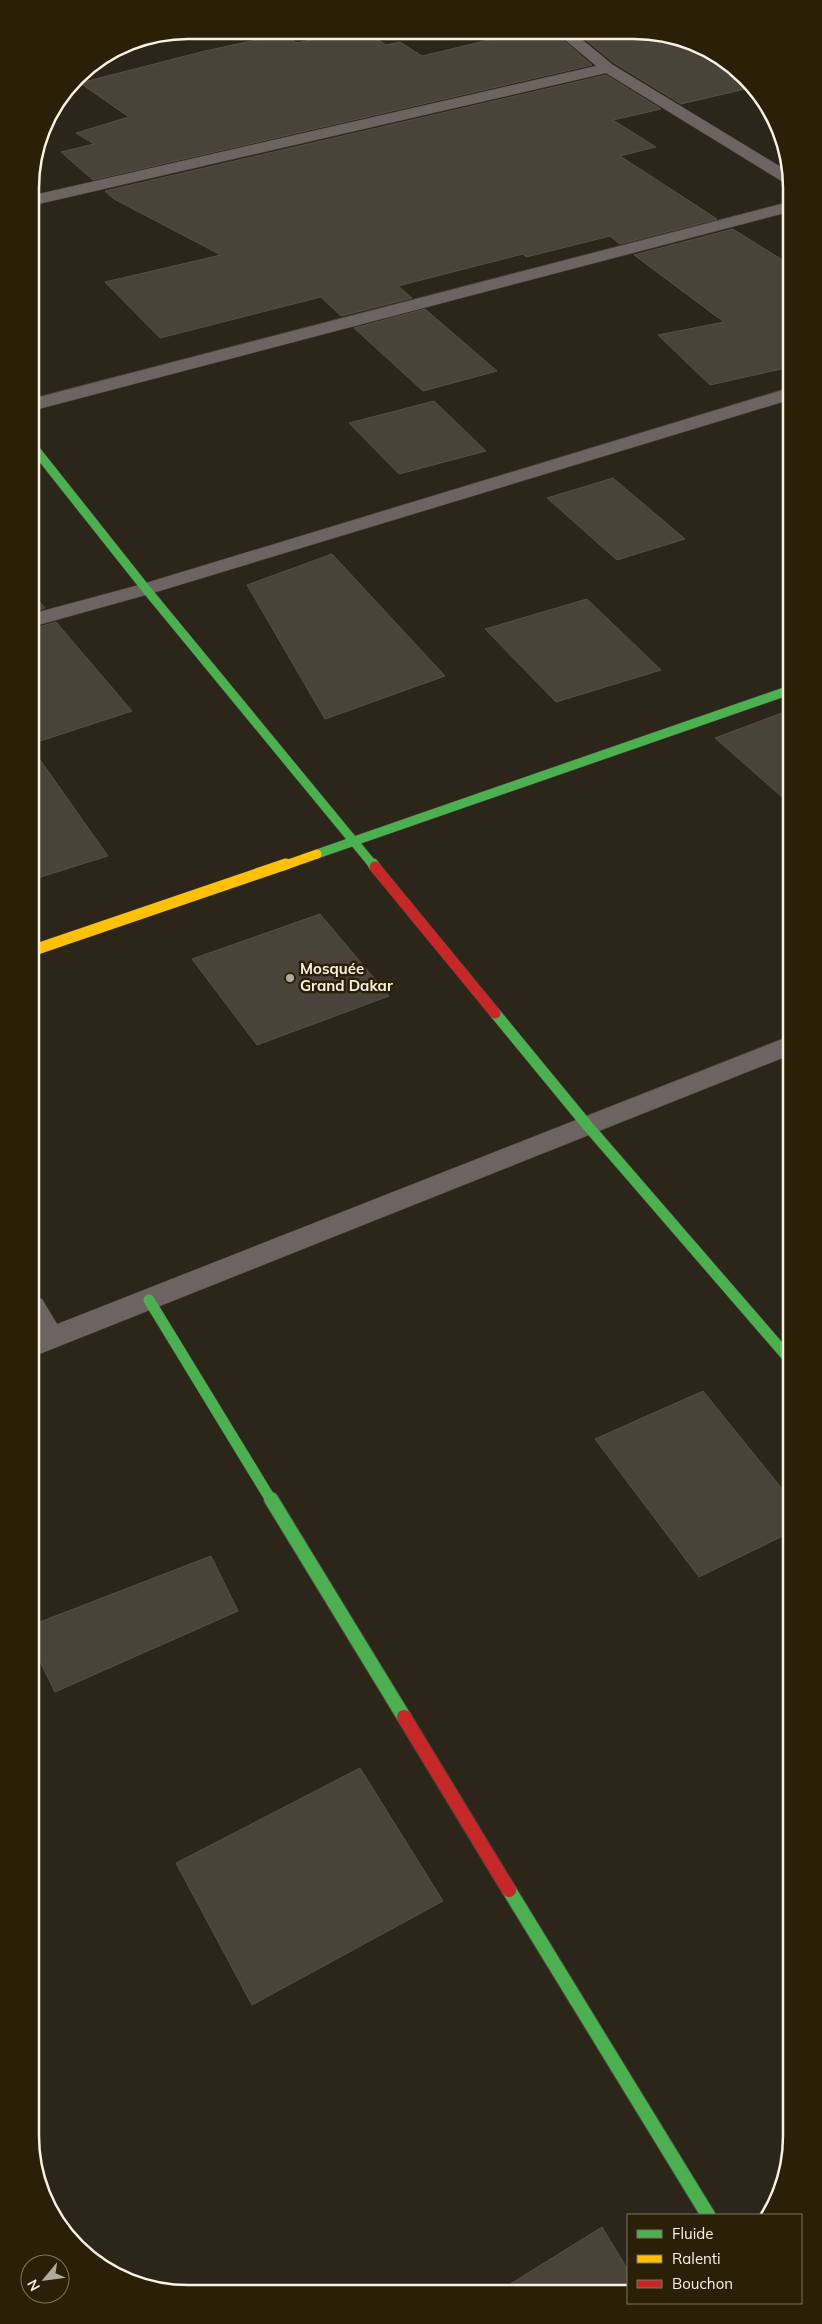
<svg xmlns="http://www.w3.org/2000/svg" width="822" height="2324" font-family="Mulish,sans-serif">
<rect width="100%" height="100%" fill="#2c261a"/>
<path fill="#494339" stroke="#554f44" d="M349 31H365L386 45 400 42 422 56 522 32H554L592 65 93 180 61 152 94 144 76 133 129 117 80 83 205 51 284 34 297 43Z
M577 33H665L713 51 746 76 754 87 681 104 614 63Z
M606 75 661 109 613 120 656 147 620 156 717 219 620 244 610 236 526 257 523 254 398 286 412 298 341 316 321 297 160 338 105 282 221 255 114 199 105 191Z
M733 229 789 264V371L786 368 710 385 658 335 724 322 634 255Z
M425 309 497 371 423 391 354 328Z
M434 401 486 451 399 474 349 423Z
M613 478 685 539 617 560 547 498Z
M332 554 445 676 325 719 247 585Z
M31 592 45 608 31 612Z
M587 599 661 670 556 702 485 629Z
M56 622 132 711 31 744V629Z
M790 710V804L715 738Z
M31 747 108 856 31 880Z
M320 914 389 996 257 1045 192 959Z
M703 1391 791 1500V1532L699 1577 595 1439Z
M211 1556 238 1611 55 1692 32 1645V1625Z
M360 1768 443 1901 252 2005 176 1863Z
M602 2227 628 2270V2291H499Z"/>
<g fill="none" stroke-linecap="round" stroke-linejoin="round">
<defs>
<path id="street" d="M188 30H204L197 34 122 49 117 48 128 42Z
M556 32H573L613 65 789 172V184L783 182 606 73 30 206V196L596 66Z
M789 202V212L31 411V399Z
M789 388V400L153 593 31 627V614L139 585Z
M790 1036V1055L32 1357V1296L42 1299 57 1324Z"/>
<path id="fast-far2" d="M31 444 146 589 374 866
M317 854 790 690"/>
<path id="fast-far1" d="M373 864 375 867
M495 1013 587 1125 791 1361
M149 1300 271 1500"/>
<path id="fast" d="M271 1499 404 1717
M509 1890 708 2215"/>
<path id="slow-far1" d="M283 866 317 854"/>
<path id="slow" d="M31 951 286 864"/>
<path id="jam-far1" d="M375 867 495 1013"/>
<path id="jam" d="M404 1717 509 1890"/>
</defs>
<use href="#street" stroke="#474238" stroke-width="1"/>
<use href="#fast-far2" stroke="#474238" stroke-width="10"/>
<use href="#fast-far1" stroke="#474238" stroke-width="12"/>
<use href="#fast" stroke="#474238" stroke-width="16"/>
<use href="#slow-far1" stroke="#474238" stroke-width="10"/>
<use href="#slow" stroke="#474238" stroke-width="12"/>
<use href="#jam-far1" stroke="#474238" stroke-width="12"/>
<use href="#jam" stroke="#474238" stroke-width="16"/>
<use href="#street" fill="#6d6361" fill-rule="evenodd"/>
<use href="#fast-far2" stroke="#4caf50" stroke-width="9"/>
<use href="#fast-far1" stroke="#4caf50" stroke-width="11"/>
<use href="#fast" stroke="#4caf50" stroke-width="14"/>
<use href="#slow-far1" stroke="#ffc107" stroke-width="9"/>
<use href="#slow" stroke="#ffc107" stroke-width="11"/>
<use href="#jam-far1" stroke="#c62828" stroke-width="11"/>
<use href="#jam" stroke="#c62828" stroke-width="14"/>
</g>
<circle fill="#b1ab9d" stroke="#2a2008" stroke-width="2" cx="290" cy="978" r="5"/>
<g text-anchor="middle" stroke-width="5" stroke-linejoin="round" paint-order="stroke">
<g font-size="15" font-weight="bold" fill="#f9f2e3" stroke="#2a2008" text-anchor="start">
<text x="300" y="974">Mosquée<tspan x="300" dy="17">Grand Dakar</tspan></text>
</g>
</g>
<path d="M0 0H822V2324H0ZM188 39H634A149 149 0 0 1 783 188V2136A149 149 0 0 1 634 2285H188A149 149 0 0 1 39 2136V188A149 149 0 0 1 188 39Z" fill="#2a2008" fill-rule="evenodd"/>
<path fill="none" stroke="#f9f2e3" stroke-width="2.5" d="M188 39H634A149 149 0 0 1 783 188V2136A149 149 0 0 1 634 2285H188A149 149 0 0 1 39 2136V188A149 149 0 0 1 188 39Z"/>
<rect x="627" y="2214" width="175" height="90" fill="#2a2008" stroke="#7d7460"/>
<rect x="637" y="2230" width="25" height="8" fill="#4caf50" stroke="#7d7460"/>
<text x="672" y="2239" font-size="15" fill="#f9f2e3">Fluide</text>
<rect x="637" y="2255" width="25" height="8" fill="#ffc107" stroke="#7d7460"/>
<text x="672" y="2264" font-size="15" fill="#f9f2e3">Ralenti</text>
<rect x="637" y="2280" width="25" height="8" fill="#c62828" stroke="#7d7460"/>
<text x="672" y="2289" font-size="15" fill="#f9f2e3">Bouchon</text>
<g transform="translate(45 2279) rotate(241)"><circle r="24" fill="#2a2008" stroke="#7d7460"/>
<path d="M0-4L9 19L0 12L-9 19Z" fill="#b1ab9d"/>
<text y="-8" font-size="14" font-weight="bold" text-anchor="middle" fill="#f9f2e3">N</text>
</g>
</svg>
